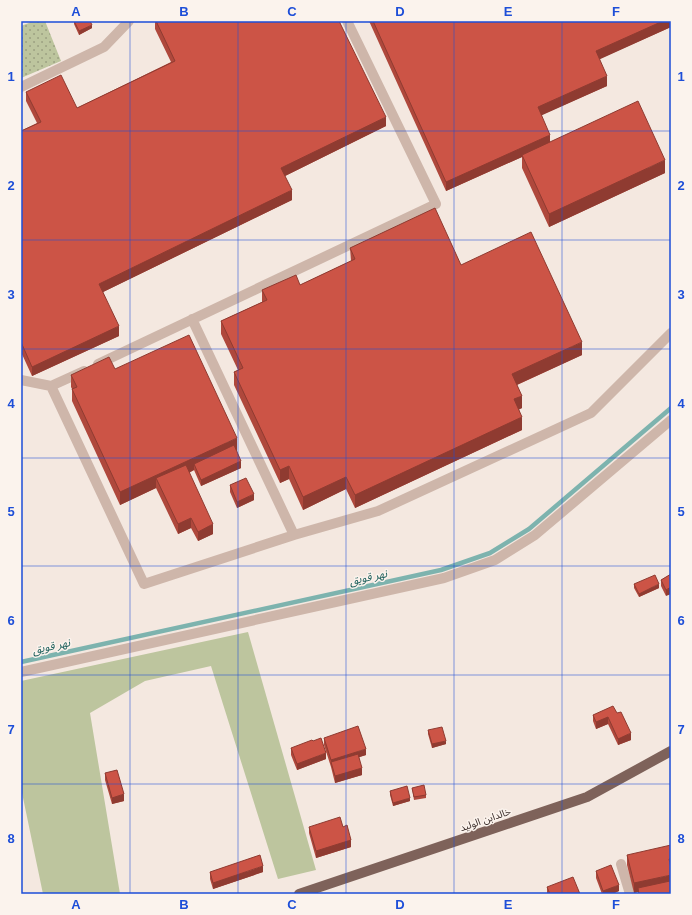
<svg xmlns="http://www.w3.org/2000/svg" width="692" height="915" font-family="Helvetica,'Noto Sans Arabic',sans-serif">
<defs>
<pattern id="garden-dots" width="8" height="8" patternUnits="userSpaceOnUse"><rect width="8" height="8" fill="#bdc59e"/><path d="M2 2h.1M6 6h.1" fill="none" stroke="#9ba081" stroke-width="1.8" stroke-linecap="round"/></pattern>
</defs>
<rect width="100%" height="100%" fill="#f4e8e0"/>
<path fill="#bdc59e" d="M248 632 316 870 278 879 211 666 145 681 90 713 120 894H43L21 788V681Z"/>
<path fill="url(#garden-dots)" d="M34 21H45L61 61 21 78V26Z"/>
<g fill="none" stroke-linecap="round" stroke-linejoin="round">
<path stroke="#7db3ae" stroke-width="4.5" d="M21 662 441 570 490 553 529 529 671 408"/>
<path stroke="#ceb6aa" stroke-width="10" d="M21 87 104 47 129 21
M192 319 294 535
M98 364 436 204 347 21
M21 380 51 386 144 584 294 535 378 511 591 413 671 333
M51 386 84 371
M21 672 444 578 495 560 535 535 671 420
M621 864 630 894"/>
<path stroke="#7e625a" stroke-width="10" d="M299 894 587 797 671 751"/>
</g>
<path fill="#af483c" d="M74 21 92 28 79 35 74 24Z
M155 21H339L386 126 285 176 292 200 103 292 119 336 32 376 21 352V131L37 123 26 101V92L77 108 171 62 155 29Z
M369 21H671V27L599 59 607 86 541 115 550 142 665 173 549 227 522 168V157L446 191Z
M350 248 461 265 582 355 517 385 522 408 519 409 522 430 355 508 346 489 303 510 289 479 280 483 234 385V372L238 370 221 334V321L262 302V290L300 285 351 261Z
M115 369 237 450 236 451 241 468 201 486 194 470 189 473 213 534 198 541 191 528 178 534 156 488 120 505 72 401V389L71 387V375Z
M230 485 254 500 237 508 230 492Z
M671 574 666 596 661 586V580Z
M634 584 659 588 639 597 634 588Z
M617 713 631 740 618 745 608 724 596 729 593 721V715Z
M428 730 446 744 432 748 428 734Z
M324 738 366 755 359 757 362 775 335 783 331 767 324 745Z
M291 748 326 759 297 770 291 755Z
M105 773 124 801 112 804 105 780Z
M412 788 426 795V798L414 800Z
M390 791 410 801 393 806 390 795Z
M309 827H343L351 847 316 858 309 833Z
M627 855 671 885V894H638V892L634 893 627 865Z
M596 871 619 891 612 894H602L596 878Z
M210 872H263L213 889 210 879Z
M547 887 580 894H547Z"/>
<path fill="#8f3b31" d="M663 21H671V27L596 61V51Z
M92 25V28L79 35V31Z
M607 76V86L538 117V107Z
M386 117V126L281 178V168Z
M550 135V144L522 155V157L446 191V182Z
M665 160V173L549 227V214Z
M292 190V200L99 294V284Z
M119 326V336L32 376V367Z
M582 342V355L512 387V374Z
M522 396V408L514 412V399Z
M522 417V430L355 508V495Z
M237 438V450L197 469 194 464V470L160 486 156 478V488L120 505V492Z
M241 461V468L201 486V480Z
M289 466V479L280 483V470Z
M346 477V489L303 510V497Z
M254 494V500L237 508V502Z
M191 518V528L178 534V524Z
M213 524V534L198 541V532Z
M659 584V588L639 597V594Z
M671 587V594L666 596V590Z
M608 717V724L596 729V722Z
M631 733V740L618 745V739Z
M446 741V744L432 748V744Z
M366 749V755L332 766 331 760Z
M326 753V759L297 770V764Z
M362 768V775L335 783V776Z
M124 794V801L112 804V798Z
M410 798V801L393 806V803Z
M351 840V847L316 858V851Z
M671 858V868L669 859Z
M263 866V872L213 889V883Z
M671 875V885L638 892V888V892L634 893V883Z
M619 885V891L612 894H603V891Z"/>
<path fill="#cc5446" stroke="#8f3b31" d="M74 21H90L92 25 79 31Z
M156 21H339L386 117 281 168 292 190 99 284 119 326 32 367 21 342V131L41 122 26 92 61 75 77 108 175 61Z
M373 21H663L596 51 607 76 538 107 550 135 446 182Z
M638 101 665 160 549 214 522 155Z
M435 208 461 265 531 232 582 342 512 374 522 396 514 399 522 417 355 495 346 477 303 497 289 466 280 470 234 372 243 368 221 321 267 300 262 290 296 275 300 285 355 259 350 248Z
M189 335 237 438 120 492 72 389 77 387 71 375 109 357 115 369Z
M234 445 241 461 201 480 194 464Z
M186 465 213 524 198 532 191 518 178 524 156 478Z
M246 478 254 494 237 502 230 485Z
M671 574V587L666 590 661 580Z
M655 575 659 584 639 594 634 584Z
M613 706 617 713 621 712 631 733 618 739 608 717 596 722 593 715Z
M358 726 366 749 331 760 324 738Z
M442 727 446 741 432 744 428 730Z
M321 738 326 753 297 764 291 748 312 740 313 741Z
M358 754 362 768 335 776 331 762Z
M117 770 124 794 112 798 105 773Z
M424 785 426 795 414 797 412 788Z
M407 786 410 798 393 803 390 791Z
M340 817 343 827 347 825 351 840 316 851 309 827Z
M671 845V858L669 859 671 868V875L634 883 627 855Z
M260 855 263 866 213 883 210 872Z
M611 865 619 885 603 891 596 871Z
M573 877 580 894H550L547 887Z
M670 881 671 887V894H639L638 888Z"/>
<path fill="none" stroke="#1d4ed8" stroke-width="1" stroke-opacity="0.55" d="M130 21V894M238 21V894M346 21V894M454 21V894M562 21V894M21 131H671M21 240H671M21 349H671M21 458H671M21 566H671M21 675H671M21 784H671"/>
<g text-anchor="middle" stroke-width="3" stroke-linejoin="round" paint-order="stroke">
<g font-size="10" fill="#3b2d2a" stroke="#fbf3ed">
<text transform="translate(485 819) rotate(-19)" y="4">خالدابن الوليد</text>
</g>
<g font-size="11" font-style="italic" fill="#1d5f5b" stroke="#fbf3ed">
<text transform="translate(368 577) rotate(-12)" y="4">نهر قويق</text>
<text transform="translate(51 646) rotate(-12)" y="4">نهر قويق</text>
</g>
</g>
<rect width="692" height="915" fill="none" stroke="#fbf3ed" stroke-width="44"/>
<rect x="22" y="22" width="648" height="871" fill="none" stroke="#1d4ed8" stroke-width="1.5"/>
<g font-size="13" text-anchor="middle" font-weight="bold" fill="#1d4ed8">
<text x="76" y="16">A</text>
<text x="184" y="16">B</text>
<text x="292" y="16">C</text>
<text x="400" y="16">D</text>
<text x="508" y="16">E</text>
<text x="616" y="16">F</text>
<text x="11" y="81">1</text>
<text x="681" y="81">1</text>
<text x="11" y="190">2</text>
<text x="681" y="190">2</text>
<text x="11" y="299">3</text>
<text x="681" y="299">3</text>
<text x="11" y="408">4</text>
<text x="681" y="408">4</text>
<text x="11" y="516">5</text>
<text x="681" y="516">5</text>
<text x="11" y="625">6</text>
<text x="681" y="625">6</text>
<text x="11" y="734">7</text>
<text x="681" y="734">7</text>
<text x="11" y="843">8</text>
<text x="681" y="843">8</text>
<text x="76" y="909">A</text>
<text x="184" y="909">B</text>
<text x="292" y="909">C</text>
<text x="400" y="909">D</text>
<text x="508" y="909">E</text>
<text x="616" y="909">F</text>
</g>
</svg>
